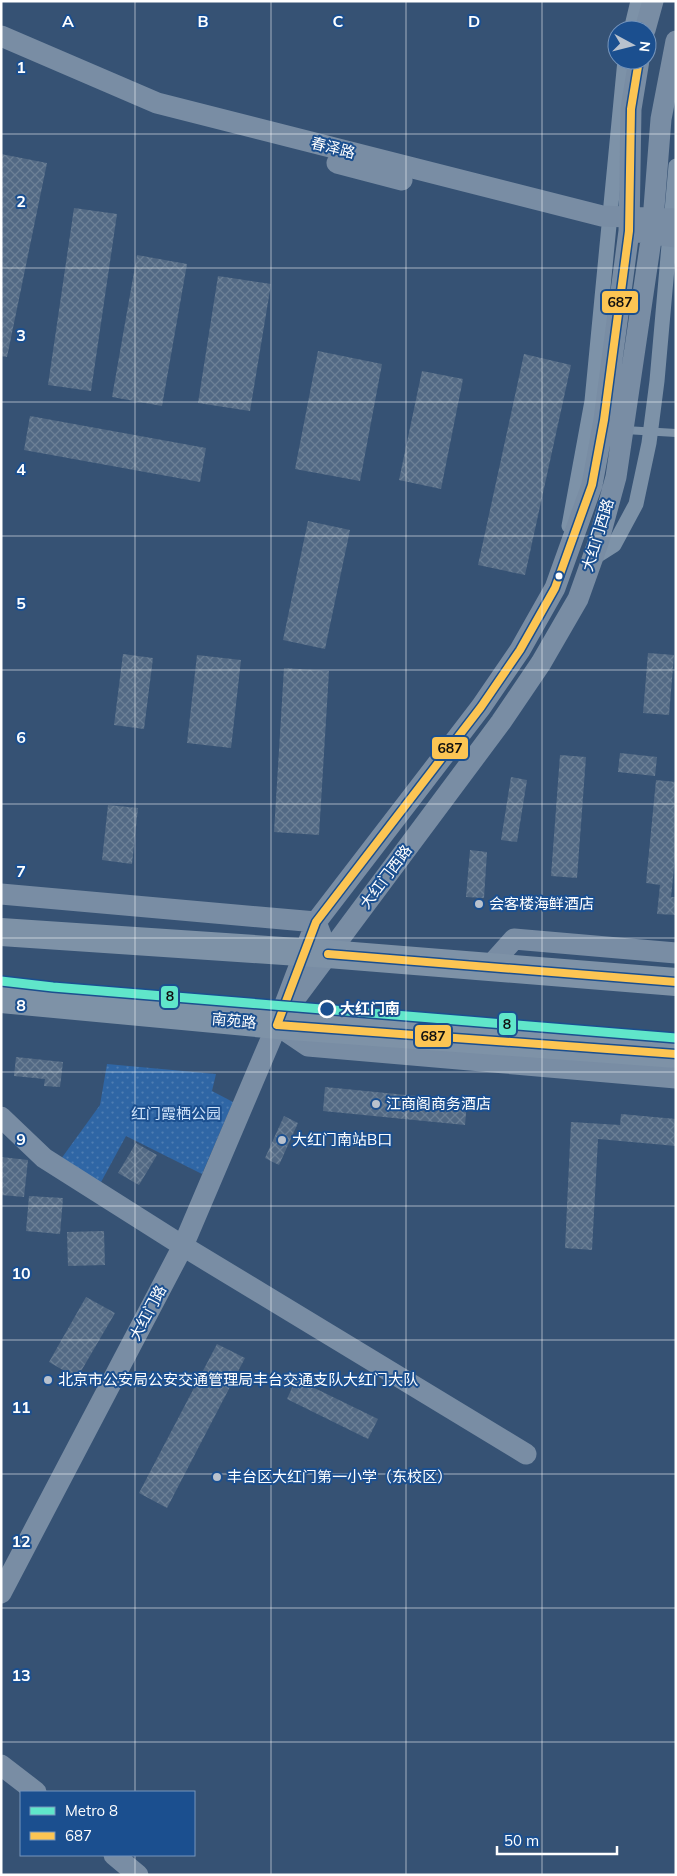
<svg xmlns="http://www.w3.org/2000/svg" width="677" height="1876" font-family="Mulish,'Noto Sans SC',sans-serif">
<defs>
<pattern id="park-dots" width="8" height="8" patternUnits="userSpaceOnUse" patternTransform="scale(1.25)"><rect width="8" height="8" fill="#2f66a5"/><path d="M2 2h.1M6 6h.1" fill="none" stroke="#4e7db2" stroke-width="1.8" stroke-linecap="round"/></pattern>
<pattern id="building-cross-hatch" width="8" height="8" patternUnits="userSpaceOnUse" patternTransform="scale(1.25)"><rect width="8" height="8" fill="#526984"/><path d="M0 0l8 8M0 8l8-8" fill="none" stroke="#6c8096"/></pattern>
</defs>
<rect width="100%" height="100%" fill="#365274"/>
<path fill="url(#park-dots)" d="M107 1064 216 1074 212 1091 233 1102 202 1174 126 1136 100 1184 61 1159 100 1105Z"/>
<path fill="url(#building-cross-hatch)" d="M1 154 47 163 7 357 1 356Z
M74 208 117 214 91 391 48 385Z
M137 255 187 264 162 406 112 397Z
M218 276 271 284 250 411 198 403Z
M318 351 382 364 360 481 295 469Z
M524 354 571 365 525 575 478 565Z
M422 371 463 379 441 489 399 480Z
M30 416 206 448 200 482 24 450Z
M308 521 350 530 325 649 283 640Z
M648 653 674 655 669 715 643 713Z
M123 654 153 658 144 729 114 725Z
M197 655 241 660 231 748 187 743Z
M284 668 329 671 319 835 274 832Z
M620 753 657 757 655 776 618 772Z
M560 755 586 757 577 878 551 876Z
M511 777 527 780 517 842 501 840Z
M656 780 676 782V849L671 897H676V915L657 914 660 885 646 883Z
M108 805 138 808 132 864 102 860Z
M470 850 487 852 484 898 466 897Z
M16 1057 63 1062 60 1087 44 1086 45 1079 14 1076Z
M325 1087 467 1101 465 1125 323 1111Z
M621 1114 676 1119V1146L598 1139 592 1250 565 1248 571 1122 620 1125Z
M284 1116 298 1123 279 1165 265 1158Z
M136 1143 157 1155 139 1185 118 1173Z
M1 1157 28 1160 24 1197 1 1195Z
M29 1196 63 1198 60 1234 26 1231Z
M104 1231 105 1265 68 1266 67 1232Z
M86 1297 115 1313 77 1378 49 1362Z
M217 1344 245 1358 167 1508 139 1493Z
M296 1379 378 1419 368 1439 287 1399Z"/>
<g fill="none" stroke-linecap="round" stroke-linejoin="round">
<path stroke="#7d92a8" stroke-width="8" d="M625 430 676 433"/>
<path stroke="#7d92a8" stroke-width="15" d="M631 30 638 1
M569 526 592 401 625 60
M592 559 614 545 636 504 649 443 657 381 676 166"/>
<path stroke="#798da4" stroke-width="21" d="M645 30 653 1
M1 36 157 103 602 216 676 219
M337 163 402 180
M639 232 676 237
M1 894 316 922 321 935
M489 967 514 939 676 953
M294 1000 501 722 541 663 578 599 598 543 616 477 652 233 661 119 676 41
M277 1025 308 1046 676 1078
M1 1117 44 1158 183 1246 526 1454
M1 1593 183 1246 277 1025 316 922 481 707 520 650 555 588 592 485 604 420 629 231 631 109 639 60
M1 1765 36 1792
M114 1855 138 1875"/>
<path stroke="#7e92a7" stroke-width="28" d="M1 932 328 954 676 982
M1 999 277 1025 676 1054"/>
<defs>
<path id="bus-1" d="M639 60 631 109 629 231 604 420 592 485 555 588 520 650 481 707 316 922 277 1025 676 1054
M328 954 676 982"/>
</defs>
<use href="#bus-1" stroke="#1b4f8f" stroke-width="11"/>
<use href="#bus-1" stroke="#fcc553" stroke-width="8"/>
<defs>
<path id="metro-1" d="M1 981 53 987 676 1038"/>
</defs>
<use href="#metro-1" stroke="#1b4f8f" stroke-width="12"/>
<use href="#metro-1" stroke="#60e6ca" stroke-width="9"/>
</g>
<path fill="none" stroke="#fff" stroke-width="1" stroke-opacity="0.55" d="M135 1V1792M271 1V1875M406 1V1875M542 1V1875M1 134H676M1 268H676M1 402H676M1 536H676M1 670H676M1 804H676M1 938H676M1 1072H676M1 1206H676M1 1340H676M1 1474H676M1 1608H676M1 1742H676M135 1855V1875"/>
<circle fill="#fff" stroke="#1b4f8f" stroke-width="2" cx="559" cy="576" r="4.5"/>
<g fill="#b9c2ce" stroke="#1b4f8f" stroke-width="2">
<circle cx="479" cy="904" r="5"/>
<circle cx="376" cy="1104" r="5"/>
<circle cx="282" cy="1140" r="5"/>
<circle cx="48" cy="1380" r="5"/>
<circle cx="217" cy="1477" r="5"/>
</g>
<circle fill="#1b4f8f" stroke="#fff" stroke-width="2.5" cx="327" cy="1009" r="8"/>
<g text-anchor="middle" stroke-width="4" stroke-linejoin="round" paint-order="stroke">
<g font-size="15" fill="#fff" stroke="#1b4f8f">
<text transform="translate(333 148) rotate(14)" y="5">春泽路</text>
<text transform="translate(598 535) rotate(-73)" y="5">大红门西路</text>
<text transform="translate(386 877) rotate(-53)" y="5">大红门西路</text>
<text transform="translate(234 1021) rotate(5)" y="5">南苑路</text>
<text transform="translate(148 1313) rotate(-62)" y="5">大红门路</text>
</g>
<g font-size="15" fill="#fff" stroke="#1b4f8f" text-anchor="start">
<text x="489" y="909">会客楼海鲜酒店</text>
<text x="386" y="1109">江商阁商务酒店</text>
<text x="292" y="1145">大红门南站B口</text>
<text x="58" y="1385">北京市公安局公安交通管理局丰台交通支队大红门大队</text>
<text x="227" y="1482">丰台区大红门第一小学（东校区）</text>
</g>
<g font-size="15" font-weight="bold" fill="#fff" stroke="#1b4f8f" text-anchor="start">
<text x="340" y="1014">大红门南</text>
</g>
<g font-size="15" fill="#cfe3fa" stroke="#1b4f8f">
<text x="176" y="1119">红门霞栖公园</text>
</g>
</g>
<g font-size="16" text-anchor="middle" font-weight="bold" fill="#fff" stroke="#1b4f8f" stroke-width="4" stroke-linejoin="round" paint-order="stroke">
<text x="68" y="27">A</text>
<text x="203" y="27">B</text>
<text x="338" y="27">C</text>
<text x="474" y="27">D</text>
<text x="21" y="73">1</text>
<text x="21" y="207">2</text>
<text x="21" y="341">3</text>
<text x="21" y="475">4</text>
<text x="21" y="609">5</text>
<text x="21" y="743">6</text>
<text x="21" y="877">7</text>
<text x="21" y="1011">8</text>
<text x="21" y="1145">9</text>
<text x="21" y="1279">10</text>
<text x="21" y="1413">11</text>
<text x="21" y="1547">12</text>
<text x="21" y="1681">13</text>
</g>
<g stroke="#1b4f8f" stroke-width="2">
<rect x="601" y="290" width="38" height="24" rx="5" fill="#fcc553"/>
<rect x="431" y="736" width="38" height="24" rx="5" fill="#fcc553"/>
<rect x="160" y="985" width="19" height="24" rx="5" fill="#60e6ca"/>
<rect x="498" y="1012" width="19" height="24" rx="5" fill="#60e6ca"/>
<rect x="414" y="1024" width="38" height="24" rx="5" fill="#fcc553"/>
</g>
<g font-size="14" text-anchor="middle" font-weight="bold" fill="#111">
<text x="620" y="307">687</text>
<text x="450" y="753">687</text>
<text x="170" y="1001">8</text>
<text x="507" y="1029">8</text>
<text x="433" y="1041">687</text>
</g>
<rect width="677" height="1876" fill="none" stroke="#ffffff" stroke-width="5"/>
<rect x="20" y="1791" width="175" height="65" fill="#1b4f8f" stroke="#7695bc"/>
<rect x="30" y="1807" width="25" height="8" fill="#60e6ca" stroke="#7695bc"/>
<text x="65" y="1816" font-size="15" fill="#ffffff">Metro 8</text>
<rect x="30" y="1832" width="25" height="8" fill="#fcc553" stroke="#7695bc"/>
<text x="65" y="1841" font-size="15" fill="#ffffff">687</text>
<g transform="translate(632 45) rotate(97)"><circle r="24" fill="#1b4f8f" stroke="#7695bc"/>
<path d="M0-4L9 19L0 12L-9 19Z" fill="#b9c2ce"/>
<text y="-8" font-size="14" font-weight="bold" text-anchor="middle" fill="#ffffff">N</text>
</g>
<path d="M497 1846v8h120v-8" fill="none" stroke="#ffffff" stroke-width="2.5"/>
<text x="504" y="1846" font-size="15" fill="#ffffff" stroke="#1b4f8f" stroke-width="4" paint-order="stroke">50 m</text>
</svg>
